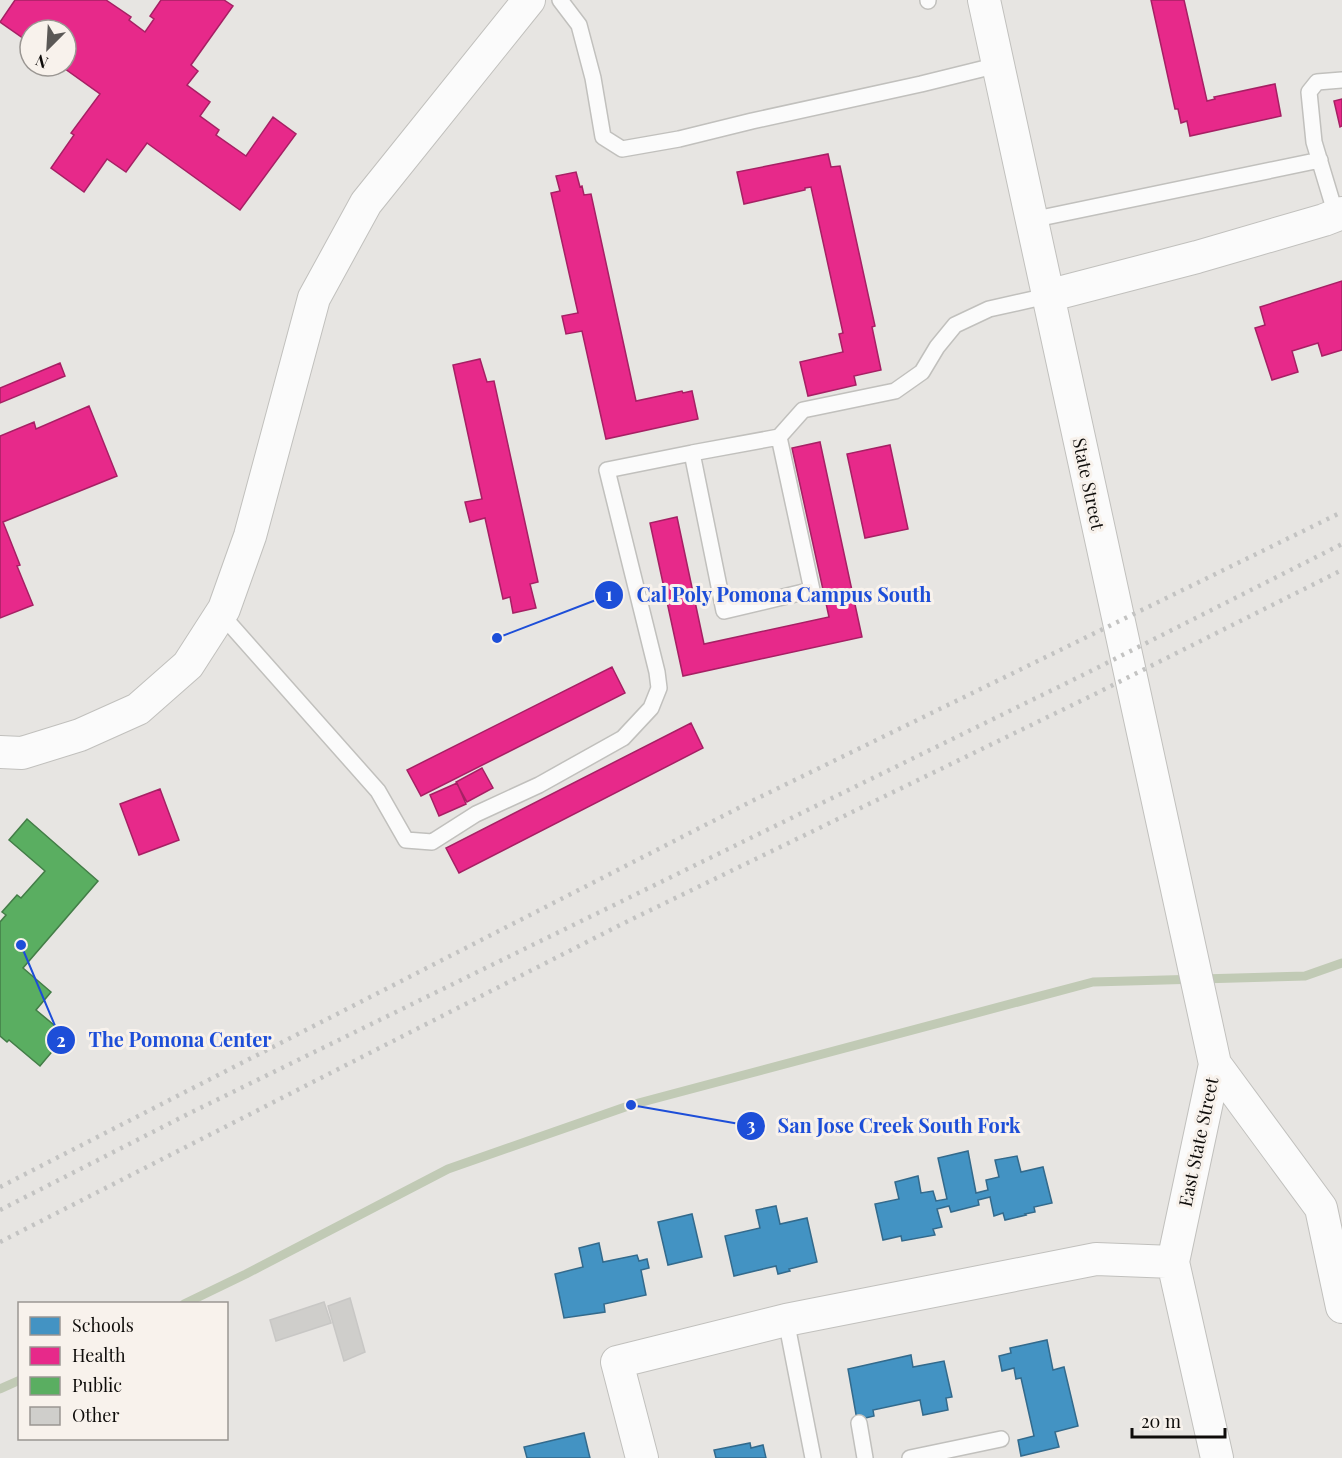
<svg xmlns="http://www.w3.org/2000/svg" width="1342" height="1458" font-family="'Playfair Display',serif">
<rect width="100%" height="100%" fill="#e7e5e2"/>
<path fill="#4393c3" stroke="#336a8c" stroke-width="1.5" d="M968 1151 976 1193 988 1190 986 1180 999 1177 995 1160 1017 1156 1021 1172 1043 1167 1052 1203 1034 1207 1035 1212 1025 1214 1026 1215 1005 1220 1003 1213 994 1216 990 1197 978 1200 979 1205 951 1212 949 1206 937 1209 942 1227 933 1229 935 1235 902 1241 901 1236 883 1240 875 1204 899 1199 895 1182 918 1176 921 1193 933 1191 936 1201 947 1199 938 1158Z
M776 1206 780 1224 807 1218 817 1262 789 1269 790 1271 778 1274 776 1266 734 1276 725 1236 760 1228 756 1210Z
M692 1214 702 1257 668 1265 658 1222Z
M599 1243 603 1262 637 1255 639 1261 647 1259 649 1268 641 1270 646 1295 604 1304 605 1312 564 1318 555 1274 583 1267 579 1248Z
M1047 1340 1053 1370 1064 1367 1078 1426 1055 1432 1059 1447 1021 1456 1018 1440 1034 1436 1021 1378 1016 1379 1014 1368 1002 1371 999 1356 1011 1353 1010 1348Z
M911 1355 913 1367 944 1361 952 1397 946 1398 948 1410 923 1415 920 1400 873 1410 874 1416 857 1420 848 1369Z
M584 1433 590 1458H527L524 1447Z
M750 1443 751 1448 763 1445 766 1458H716L714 1450Z"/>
<path fill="#e7298a" stroke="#a62064" stroke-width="1.5" d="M15 0H106L131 17 129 20 145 32 154 19 150 16 161 0H224L233 6 191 65 198 71 187 85 210 102 200 116 219 130 216 135 246 156 273 117 296 134 240 210 147 143 126 172 107 159 84 192 51 168 74 135 71 133 100 94 61 66H66V30H30V43L0 22Z
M1151 0H1184L1207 101 1215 99 1214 97 1275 84 1281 116 1190 136 1187 121 1181 123 1178 109H1175Z
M1342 99V126L1340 127 1334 101Z
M828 154 831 167 840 166 875 326 872 327 881 370 854 376 856 385 808 396 800 362 843 352 839 334 843 333 811 187 805 188V190L744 204 737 172Z
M576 172 580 187 582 186 584 195 591 194 636 401 682 391 683 393 692 391 698 419 606 439 582 331 566 334 562 316 578 313 551 193 560 191 556 176Z
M1342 281V350L1322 356 1318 343 1292 351 1298 372 1272 380 1255 328 1265 325 1260 307Z
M480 359 487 382 494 381 538 582 530 584 536 608 513 613 510 597 503 599 485 518 470 522 465 502 482 499 453 365Z
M60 363 65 376 0 403V388Z
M89 406 117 476 3 522 20 565 17 566 33 605 0 618V436L34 422 36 429Z
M820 442 862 637 683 676 650 523 677 517 704 644 829 617 792 448Z
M890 445 908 529 865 538 847 454Z
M612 667 625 693 421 796 407 770Z
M691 723 703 748 459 873 446 848Z
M482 768 493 788 467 802 456 782Z
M457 783 466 804 439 816 430 795Z
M160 789 179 840 139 855 120 804Z"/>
<path fill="#5aae61" stroke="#437d47" stroke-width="1.5" d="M27 819 98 881 23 968 51 992 36 1010 66 1035 40 1066 9 1040 7 1042 0 1036V922L6 915 2 912 17 895 21 898 45 871 9 840Z"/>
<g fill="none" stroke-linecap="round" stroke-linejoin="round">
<path stroke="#c1cab5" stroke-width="9" d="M184 1304 246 1274 448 1169 631 1105 1093 982 1305 976 1342 963
M0 1389 20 1380"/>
</g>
<path fill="#cfcecb" stroke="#c8c7c5" stroke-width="1.5" d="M350 1298 365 1352 344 1361 328 1306Z
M324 1302 331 1323 276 1341 270 1320Z"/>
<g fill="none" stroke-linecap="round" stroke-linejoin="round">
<defs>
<path id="lane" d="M560 0 579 25 593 78 603 137 622 149 679 139 752 121 921 84 998 65
M928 0V1
M1336 215 1314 142 1309 92 1317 82 1342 80
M1031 220 1320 160
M779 437 812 590 724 611 692 453 779 437 803 410 895 391 922 372 937 347 955 325 989 309 1047 296
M221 614 378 791 406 840 432 842 476 814 539 785 623 738 651 708 659 688 657 672 607 470 692 453
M786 1320 813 1458
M859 1423 865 1458
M910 1458 1001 1439"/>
<path id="street" d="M984 0 1215 1064 1173 1262 1217 1458
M1047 296 1197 257 1324 220 1342 213
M0 752 22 753 80 735 138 709 188 665 224 609 250 536 314 298 366 203 529 0
M1215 1064 1321 1208 1342 1307
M642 1458 617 1362 786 1320 1096 1259 1173 1262"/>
</defs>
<use href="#lane" stroke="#c1c0bd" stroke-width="18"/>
<use href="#street" stroke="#c1c0bd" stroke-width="34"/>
<use href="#lane" stroke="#fbfbfb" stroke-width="15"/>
<use href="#street" stroke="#fbfbfb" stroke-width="32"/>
<path stroke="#c3c3c2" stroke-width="4.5" stroke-dasharray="3 6" stroke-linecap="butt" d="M0 1187 756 799 1342 512
M0 1210 190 1113 1087 673 1342 544
M0 1242 624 923 1095 694 1342 570"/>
</g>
<g text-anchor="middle" stroke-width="6" stroke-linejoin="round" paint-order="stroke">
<g font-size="18" fill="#0e0c0a" stroke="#f8f2ec">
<text transform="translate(1088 484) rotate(78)" y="6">State Street</text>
<text transform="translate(1199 1142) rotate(-78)" y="6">East State Street</text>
</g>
</g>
<path fill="none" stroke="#1d4ed8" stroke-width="2" d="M497 638L609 595M21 945L61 1040M631 1105L751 1126"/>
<g fill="#1d4ed8" stroke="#f8f2ec" stroke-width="2">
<circle cx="497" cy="638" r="6"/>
<circle cx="21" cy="945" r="6"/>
<circle cx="631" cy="1105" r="6"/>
<circle cx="609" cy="595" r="15"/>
<circle cx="61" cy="1040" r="15"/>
<circle cx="751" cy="1126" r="15"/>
</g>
<g font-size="18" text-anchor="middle" font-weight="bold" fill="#fff">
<text x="609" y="601">1</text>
<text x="61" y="1047">2</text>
<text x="751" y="1132">3</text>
</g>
<g font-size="20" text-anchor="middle" font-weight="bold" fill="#1d4ed8" stroke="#f8f2ec" stroke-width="6" stroke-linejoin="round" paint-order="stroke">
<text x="784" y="602">Cal Poly Pomona Campus South</text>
<text x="180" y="1047">The Pomona Center</text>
<text x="899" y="1133">San Jose Creek South Fork</text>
</g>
<rect x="18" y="1302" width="210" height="138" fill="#f8f2ec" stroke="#9a9692" stroke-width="1.5"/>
<rect x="30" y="1317" width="30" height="18" fill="#4393c3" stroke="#9a9692" stroke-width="1.5"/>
<text x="72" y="1332" font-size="18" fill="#0e0c0a">Schools</text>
<rect x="30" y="1347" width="30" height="18" fill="#e7298a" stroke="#9a9692" stroke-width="1.5"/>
<text x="72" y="1362" font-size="18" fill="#0e0c0a">Health</text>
<rect x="30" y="1377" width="30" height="18" fill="#5aae61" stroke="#9a9692" stroke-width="1.5"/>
<text x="72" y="1392" font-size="18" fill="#0e0c0a">Public</text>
<rect x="30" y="1407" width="30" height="18" fill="#cfcecb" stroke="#9a9692" stroke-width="1.5"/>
<text x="72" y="1422" font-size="18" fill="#0e0c0a">Other</text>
<g transform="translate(48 48) rotate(204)"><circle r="28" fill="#f8f2ec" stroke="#9a9692" stroke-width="1.5"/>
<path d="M0-4.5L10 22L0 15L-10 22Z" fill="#5a5856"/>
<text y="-9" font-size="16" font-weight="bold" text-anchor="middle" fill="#0e0c0a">N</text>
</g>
<path d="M1132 1428v9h93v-9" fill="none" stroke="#0e0c0a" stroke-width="3"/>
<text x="1141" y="1428" font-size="18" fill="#0e0c0a" stroke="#f8f2ec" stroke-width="4.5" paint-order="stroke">20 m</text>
</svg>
